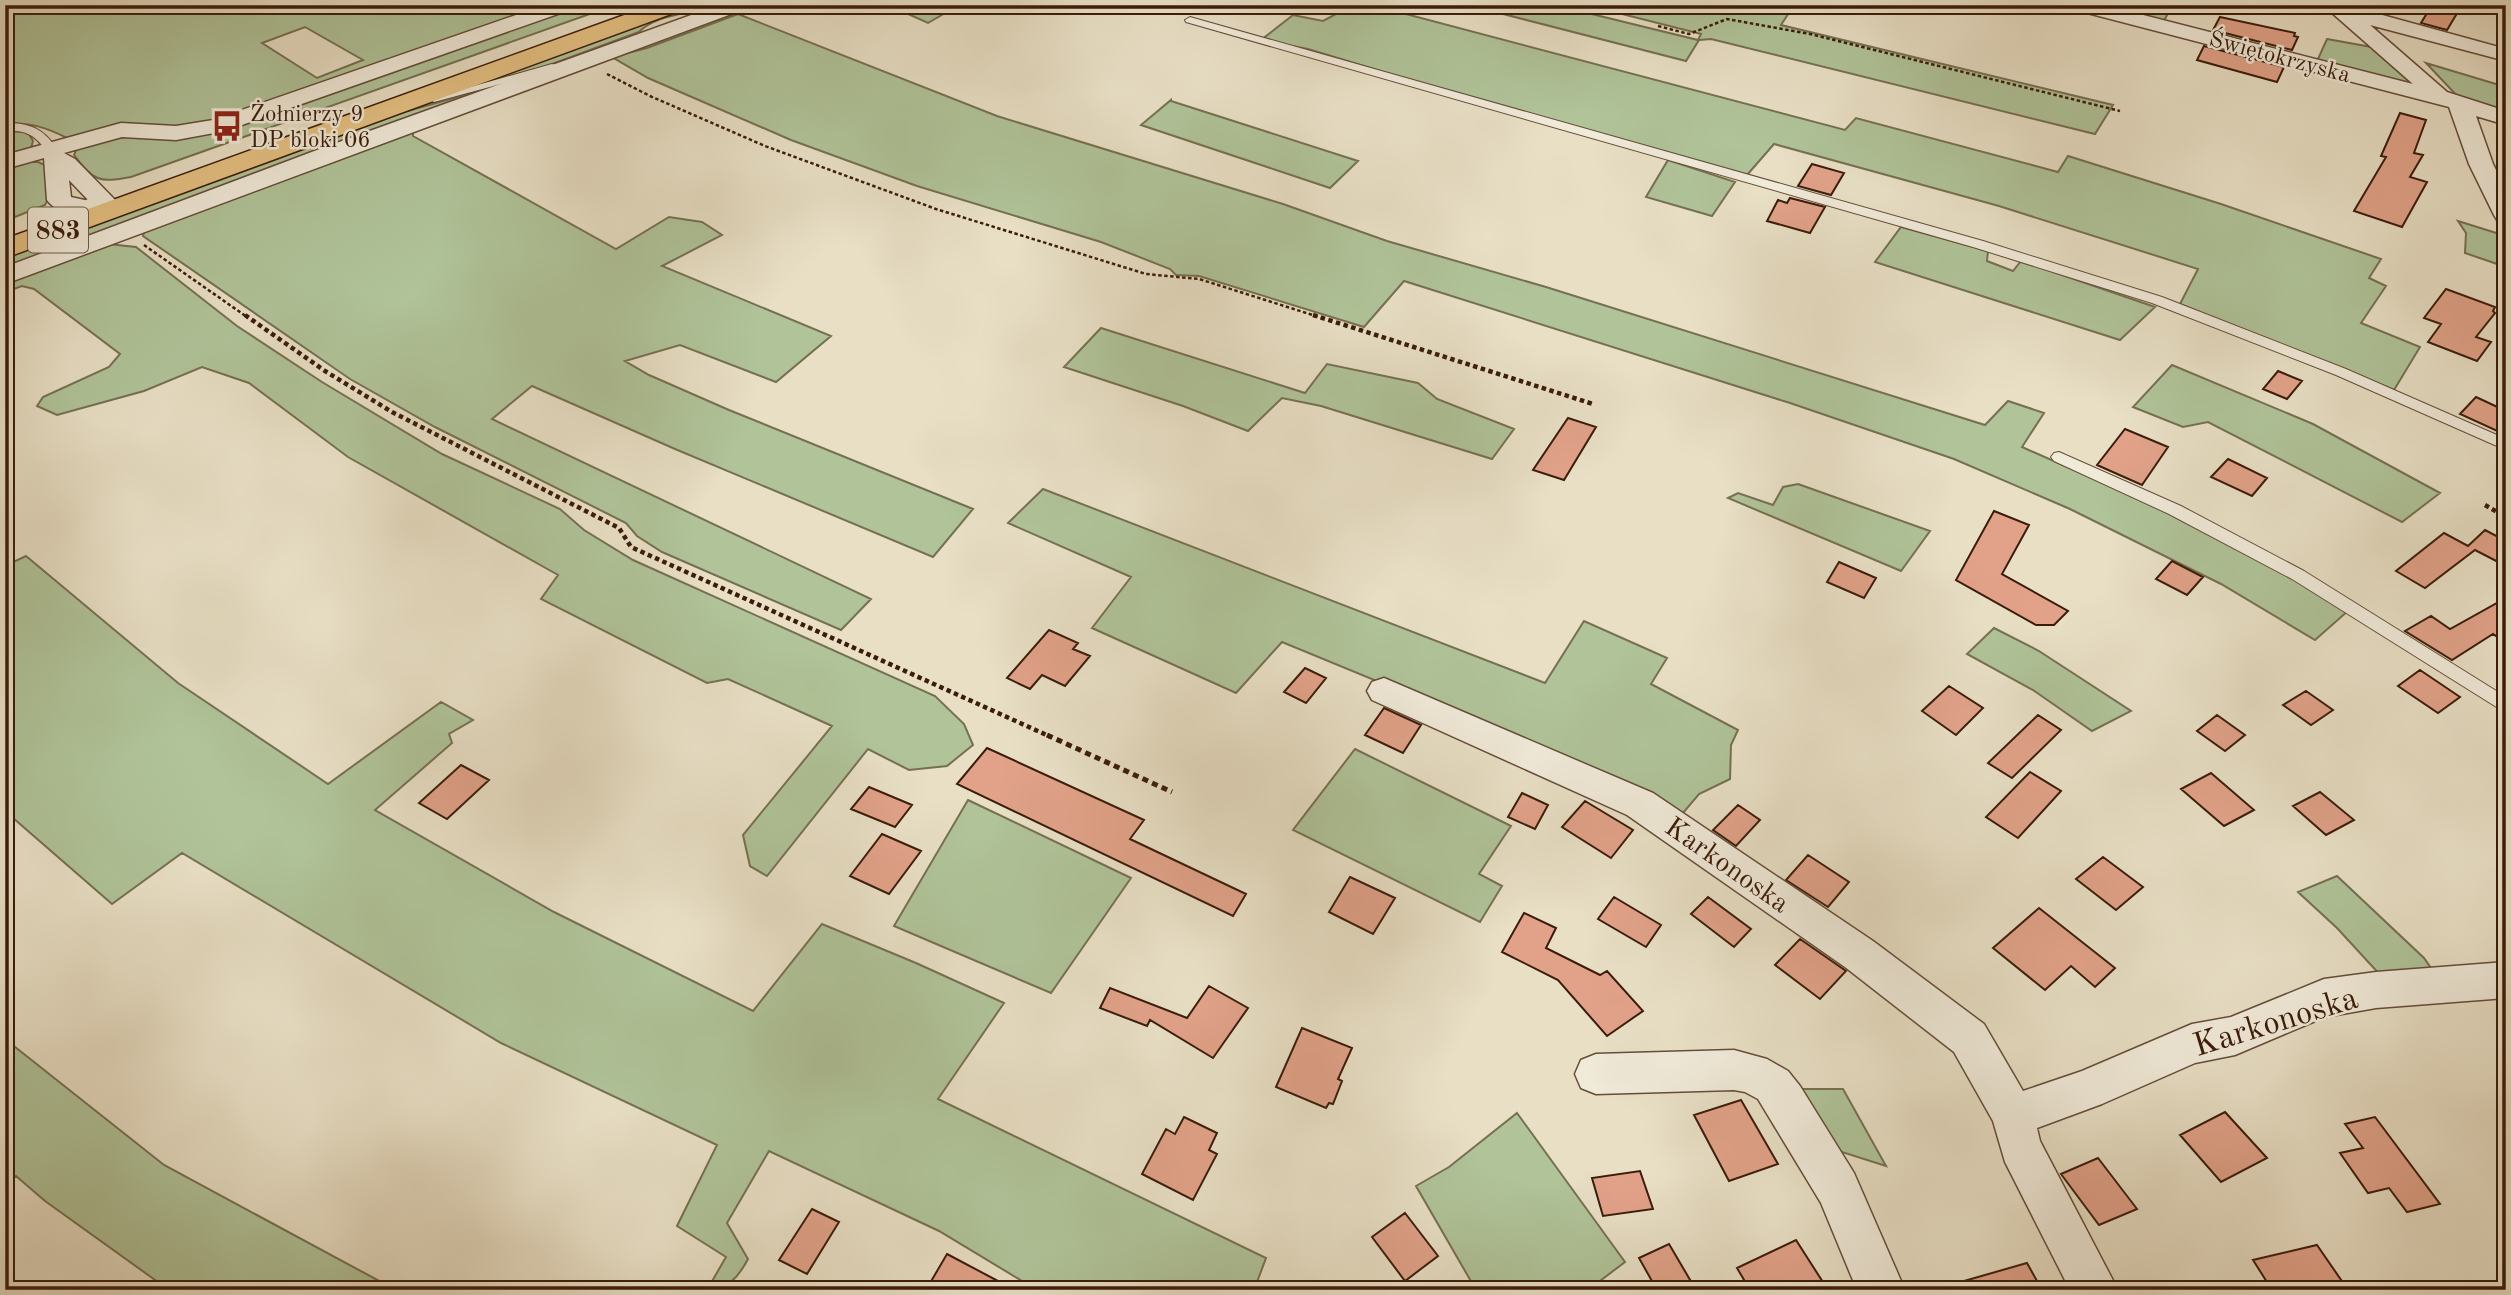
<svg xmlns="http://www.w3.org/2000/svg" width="2511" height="1295" font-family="'Old Standard TT',serif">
<rect width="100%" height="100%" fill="#e8dfc5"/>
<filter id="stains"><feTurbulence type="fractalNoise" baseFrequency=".00286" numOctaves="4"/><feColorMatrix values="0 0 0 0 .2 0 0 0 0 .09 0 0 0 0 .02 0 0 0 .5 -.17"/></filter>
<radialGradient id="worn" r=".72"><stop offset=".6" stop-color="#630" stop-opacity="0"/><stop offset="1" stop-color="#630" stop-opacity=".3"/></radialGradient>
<path fill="#b0c399" stroke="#767052" stroke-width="2" fill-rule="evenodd" d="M5 5H554L210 124 67 138C41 125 34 125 5 122ZM305 27 363 60 317 78 262 43Z
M574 5H615L131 177C98 183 94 181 74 155L77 148 113 137 222 132Z
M690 5H713C690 14 657 14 639 32L544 67 465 88Z
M888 5H959L928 23Z
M1320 5H1372L1845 130 1856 118 2058 172 2068 156 2221 204 2381 259 2369 278 2386 286 2361 323 2420 347 2394 390 2180 304 2198 269 1999 206 1774 144 1747 175 1489 104 1308 49 1261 40 1293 15 1323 21 1340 12Z
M1468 5H1555L1698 40 1701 34 1602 9 1605 5H1794L1781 25 2113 105 2095 134 1711 39 1699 40 1686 61Z
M2096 5H2172L2164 21Z
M738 14 997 116 1283 204 1387 241 1546 287 1985 425 2008 401 2044 413 2022 447 2158 507 2245 551 2349 610 2315 640 2221 584 2070 509 1954 459 1790 403 1404 281 1364 327 1199 276 1176 275 1170 269 1101 242 917 186 791 140 648 78 612 57 647 48Z
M2327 39 2377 48 2412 79 2410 86 2317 61Z
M2426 63 2506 87V114L2460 99Z
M489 88 5 271V255L376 120Z
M1171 100V101L1358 161 1330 188 1141 125Z
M413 130V136L616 249 669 217 702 222 722 235 662 266 831 336 776 382 680 345 625 361 649 375 729 410 973 509 933 557 675 449 532 386 492 419 871 599 841 630 662 552 637 536 626 523 435 427 350 379 143 236 145 229Z
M5 131 28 132 33 141 31 149 5 157Z
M1668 160 1735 182 1712 216 1646 197Z
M24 162H38L45 165 50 196 45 205 5 221V167Z
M2458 221 2506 236V267L2465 253 2466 233Z
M1901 227 1988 251 1987 261 2013 271 2021 261 2155 307 2120 340 1875 262Z
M108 244 136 247 237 326 322 382 442 454 560 509 584 530 633 560 935 696 964 724 973 745 947 766 909 770 868 749 767 876 750 866 743 835 832 726 728 679 707 683 541 599 558 575 348 457 249 383 202 367 144 391 57 415 37 406 43 397 109 367 120 354 34 289 22 286 5 292V281Z
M1101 328 1305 393 1327 364 1418 383 1437 399 1514 429 1492 459 1321 406 1282 398 1248 431 1183 406 1064 367Z
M2172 365 2313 424 2440 493 2402 522 2208 422 2183 427 2133 407Z
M1798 484 1930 531 1901 571 1728 498 1738 493 1773 505 1783 487Z
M1043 489 1545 683 1584 621 1667 658 1651 684 1738 730 1731 745 1730 779 1699 794 1683 813 1571 761 1282 642 1236 693 1092 628 1131 577 1008 523Z
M26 556 178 683 328 784 441 702 473 720 449 734 452 743 375 810 554 912 753 1011 822 924 916 963 1004 1003 938 1099 1266 1258 1254 1290H1037L939 1231 769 1151 727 1223 748 1259C739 1276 728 1290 707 1290L726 1257 677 1226 717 1145 501 1043 182 853 112 904 5 811V566Z
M1994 628 2039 651 2131 711 2092 731 2033 690 1967 654Z
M1355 749 1511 826 1479 874 1502 886 1480 922 1293 830Z
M968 800 1131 878 1051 993 894 926Z
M2337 876 2424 958 2433 971 2382 977 2337 928 2298 892Z
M5 1039 164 1165 396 1290H169L45 1201 16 1176 5 1185Z
M1789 1089H1843L1886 1166 1826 1147Z
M1517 1113 1625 1262 1588 1290H1476L1416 1186 1449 1167Z"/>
<path fill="#e1a289" stroke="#3b1c0a" stroke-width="2" d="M2432 5H2462L2447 30 2421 23Z
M2220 17 2295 33 2294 36 2298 37 2292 50 2213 30Z
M2204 46 2284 67 2277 82 2197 60Z
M2400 113 2426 120 2414 153 2423 155 2410 177 2427 182 2402 227 2354 211 2386 157 2381 156Z
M1812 164 1844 173 1831 195 1798 186Z
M1790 198 1825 207 1810 233 1767 221 1778 200 1787 203Z
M2446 289 2495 307 2493 311 2495 313 2476 337 2491 342 2477 361 2428 342 2441 324 2424 318Z
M2278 371 2302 381 2287 399 2263 389Z
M2476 397 2506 411V435L2460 414Z
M1568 418 1596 427 1564 480 1533 470Z
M2125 429 2168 447 2142 485 2097 465Z
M2228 459 2267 478 2252 496 2211 477Z
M1994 511 2029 525 2002 574 2068 611 2054 625H2036L1956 580Z
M2485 530 2506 541V566L2475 550 2425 588 2396 571 2444 533 2468 546Z
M2172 561 2203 577 2187 595 2156 579Z
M1839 562 1876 578 1864 598 1827 582Z
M2506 598V643L2493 634 2452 660 2405 631 2431 616 2450 629Z
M1049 630 1078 643 1073 649 1090 656 1065 686 1042 675 1030 689 1007 678Z
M1305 668 1326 678 1306 703 1284 692Z
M2420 670 2460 697 2438 713 2398 686Z
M1949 686 1983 708 1956 735 1922 711Z
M2306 691 2333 710 2311 725 2283 705Z
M1384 708 1421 725 1403 753 1365 735Z
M2038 715 2061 730 2012 778 1988 763Z
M2217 715 2245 735 2225 751 2197 731Z
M987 748 1144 820 1130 839 1246 894 1233 916 957 784Z
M461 765 489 780 447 819 419 803Z
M2030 772 2061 791 2018 838 1986 817Z
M2211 773 2254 810 2224 826 2181 789Z
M869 787 912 805 895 827 851 809Z
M2320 792 2354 820 2326 835 2293 806Z
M1522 793 1548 805 1535 829 1508 817Z
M1585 801 1633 830 1611 858 1562 827Z
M1738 805 1760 820 1736 846 1713 830Z
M882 834 921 851 889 894 850 876Z
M1808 855 1849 882 1828 907 1786 880Z
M2103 857 2143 887 2116 910 2076 879Z
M1350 877 1395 898 1373 934 1329 912Z
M1614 897 1661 925 1646 947 1598 919Z
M1708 897 1751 929 1734 947 1691 914Z
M2039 908 2115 968 2095 987 2071 966 2045 990 1993 948Z
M1524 913 1556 928 1546 948 1600 975 1607 971 1643 1011 1607 1036 1558 980 1502 952Z
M1800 939 1846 971 1820 999 1775 965Z
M1209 986 1248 1008 1213 1058 1150 1020 1147 1026 1100 1008 1110 988 1187 1018Z
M1302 1028 1352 1048 1338 1079 1342 1081 1333 1104 1329 1103 1326 1108 1276 1087Z
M1741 1100 1778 1164 1729 1181 1694 1115Z
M2225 1112 2267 1158 2221 1182 2180 1135Z
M1184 1117 1217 1133 1209 1150 1217 1154 1193 1200 1142 1174 1166 1129 1175 1134Z
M2375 1117 2440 1204 2407 1212 2389 1188 2368 1193 2340 1153 2363 1148 2345 1124Z
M2098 1158 2137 1209 2099 1225 2061 1174Z
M1640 1171 1653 1209 1603 1216 1592 1178Z
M812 1209 839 1222 807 1274 779 1260Z
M1405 1213 1438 1256 1405 1281 1372 1237Z
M1796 1240 1828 1290H1750L1737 1268Z
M1669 1244 1696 1290H1657L1639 1258Z
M2317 1245 2348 1290H2272L2253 1260Z
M947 1254 1015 1290H926Z
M2027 1263 2042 1290H1958L1957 1283Z"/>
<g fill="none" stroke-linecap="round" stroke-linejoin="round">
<defs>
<path id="service" d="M1190 17 1983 241 2162 297 2346 369 2506 439V450L2336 375 2152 303 1973 247 1186 22 1185 20Z
M552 64 556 65V69L434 102 428 99Z
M5 123C29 123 43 128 56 148L46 151C35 134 24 130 5 131Z
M88 199 94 203 92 206 44 234H34L33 231Z
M2059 452 2181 506 2304 571 2506 697V713L2292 579 2169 514 2054 461 2051 457 2054 453Z"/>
<path id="minor" d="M545 5H575L572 9 225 131 176 140 122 137 64 153 75 159 120 205 123 210 120 215C100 220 59 218 47 200L44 158 5 169V155L121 123 176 126 213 120ZM69 180 89 201 71 197Z
M719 5H748L745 9 5 284V267L317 150Z
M2069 5H2104L2413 84 2323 5H2346L2506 49V61L2370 25 2447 92 2506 111V125L2476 116 2493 164 2506 190V222L2497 220 2494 215 2469 164 2449 107 2072 9Z
M1384 678 1653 793 1873 941 1984 1024 2023 1091 2082 1071 2192 1024 2231 1017 2324 979 2376 972 2506 962V998L2376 1008 2325 1017 2235 1055 2195 1063 2102 1104 2037 1128 2040 1141 2118 1290H2070L2005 1162 1993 1121 1954 1052 1845 967 1627 815 1372 700 1367 691 1372 682Z
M1734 1050 1767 1059 1788 1071 1800 1086 1854 1173 1905 1290H1857L1821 1203 1758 1099 1745 1092 1734 1090 1596 1094 1581 1088 1575 1074 1581 1060 1596 1054Z"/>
<path id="trunk" d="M652 5H685L682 10 5 258V239Z"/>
</defs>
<use href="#service" stroke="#664d39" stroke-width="2"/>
<use href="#minor" stroke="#664d39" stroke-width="3"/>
<use href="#trunk" stroke="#3b1c0a" stroke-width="3"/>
<path stroke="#3b1c0a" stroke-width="2.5" stroke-dasharray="3.5 2.5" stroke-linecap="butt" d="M1658 26 1689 34 1727 19 1810 34 2120 111
M607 74 650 96 765 146 936 209 1146 274 1199 279 1319 317
M144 245 247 317"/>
<path stroke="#3b1c0a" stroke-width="4.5" stroke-dasharray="4.5 3.5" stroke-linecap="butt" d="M245 315 325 371 392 412 619 528 631 547 1051 737
M1313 315 1593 404
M2485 505 2506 517"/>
<path stroke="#3b1c0a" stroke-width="5" stroke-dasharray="6 4.5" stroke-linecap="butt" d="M1047 735 1172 792"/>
<use href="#service" fill="#f0ead9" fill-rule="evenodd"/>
<use href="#minor" fill="#f0ead9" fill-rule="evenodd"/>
<use href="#trunk" fill="#e4c082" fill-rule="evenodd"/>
</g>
<defs>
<symbol id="bus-bare" viewBox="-9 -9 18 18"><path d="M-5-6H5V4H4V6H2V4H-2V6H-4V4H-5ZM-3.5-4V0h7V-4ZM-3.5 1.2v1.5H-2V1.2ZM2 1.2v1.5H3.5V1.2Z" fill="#8f2418" stroke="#f0ead9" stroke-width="2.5" paint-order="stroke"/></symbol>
</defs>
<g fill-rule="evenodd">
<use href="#bus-bare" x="205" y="104" width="44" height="44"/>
</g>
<g text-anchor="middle" stroke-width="5" stroke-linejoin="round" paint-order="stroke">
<g font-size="23" fill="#3b1c0a" stroke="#f0ead9">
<text transform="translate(2280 56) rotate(15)" y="8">Świętokrzyska</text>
</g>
<g font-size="23" fill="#3b1c0a" stroke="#f0ead9" text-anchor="start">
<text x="250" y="121">Żołnierzy 9<tspan x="250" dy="26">DP bloki 06</tspan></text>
</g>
<rect fill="#f0ead9" stroke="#715a48" stroke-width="2" x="28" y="207.5" width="60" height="45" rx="5"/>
<g font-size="26" font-weight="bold" fill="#3b1c0a">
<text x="58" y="239">883</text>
</g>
<g font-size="28" fill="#3b1c0a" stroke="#f0ead9">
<text transform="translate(1728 864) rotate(35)" y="10">Karkonoska</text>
</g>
<g font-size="33" fill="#3b1c0a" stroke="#f0ead9">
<text transform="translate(2275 1020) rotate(-17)" y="12">Karkonoska</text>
</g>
</g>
<rect width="2511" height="1295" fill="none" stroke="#e8dfc5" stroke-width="28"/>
<rect x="7" y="7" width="2497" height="1281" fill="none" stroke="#3b1c0a" stroke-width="3.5"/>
<rect x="14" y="14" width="2483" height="1267" fill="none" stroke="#3b1c0a" stroke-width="2"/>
<rect width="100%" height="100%" filter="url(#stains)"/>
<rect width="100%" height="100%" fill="url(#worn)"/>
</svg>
